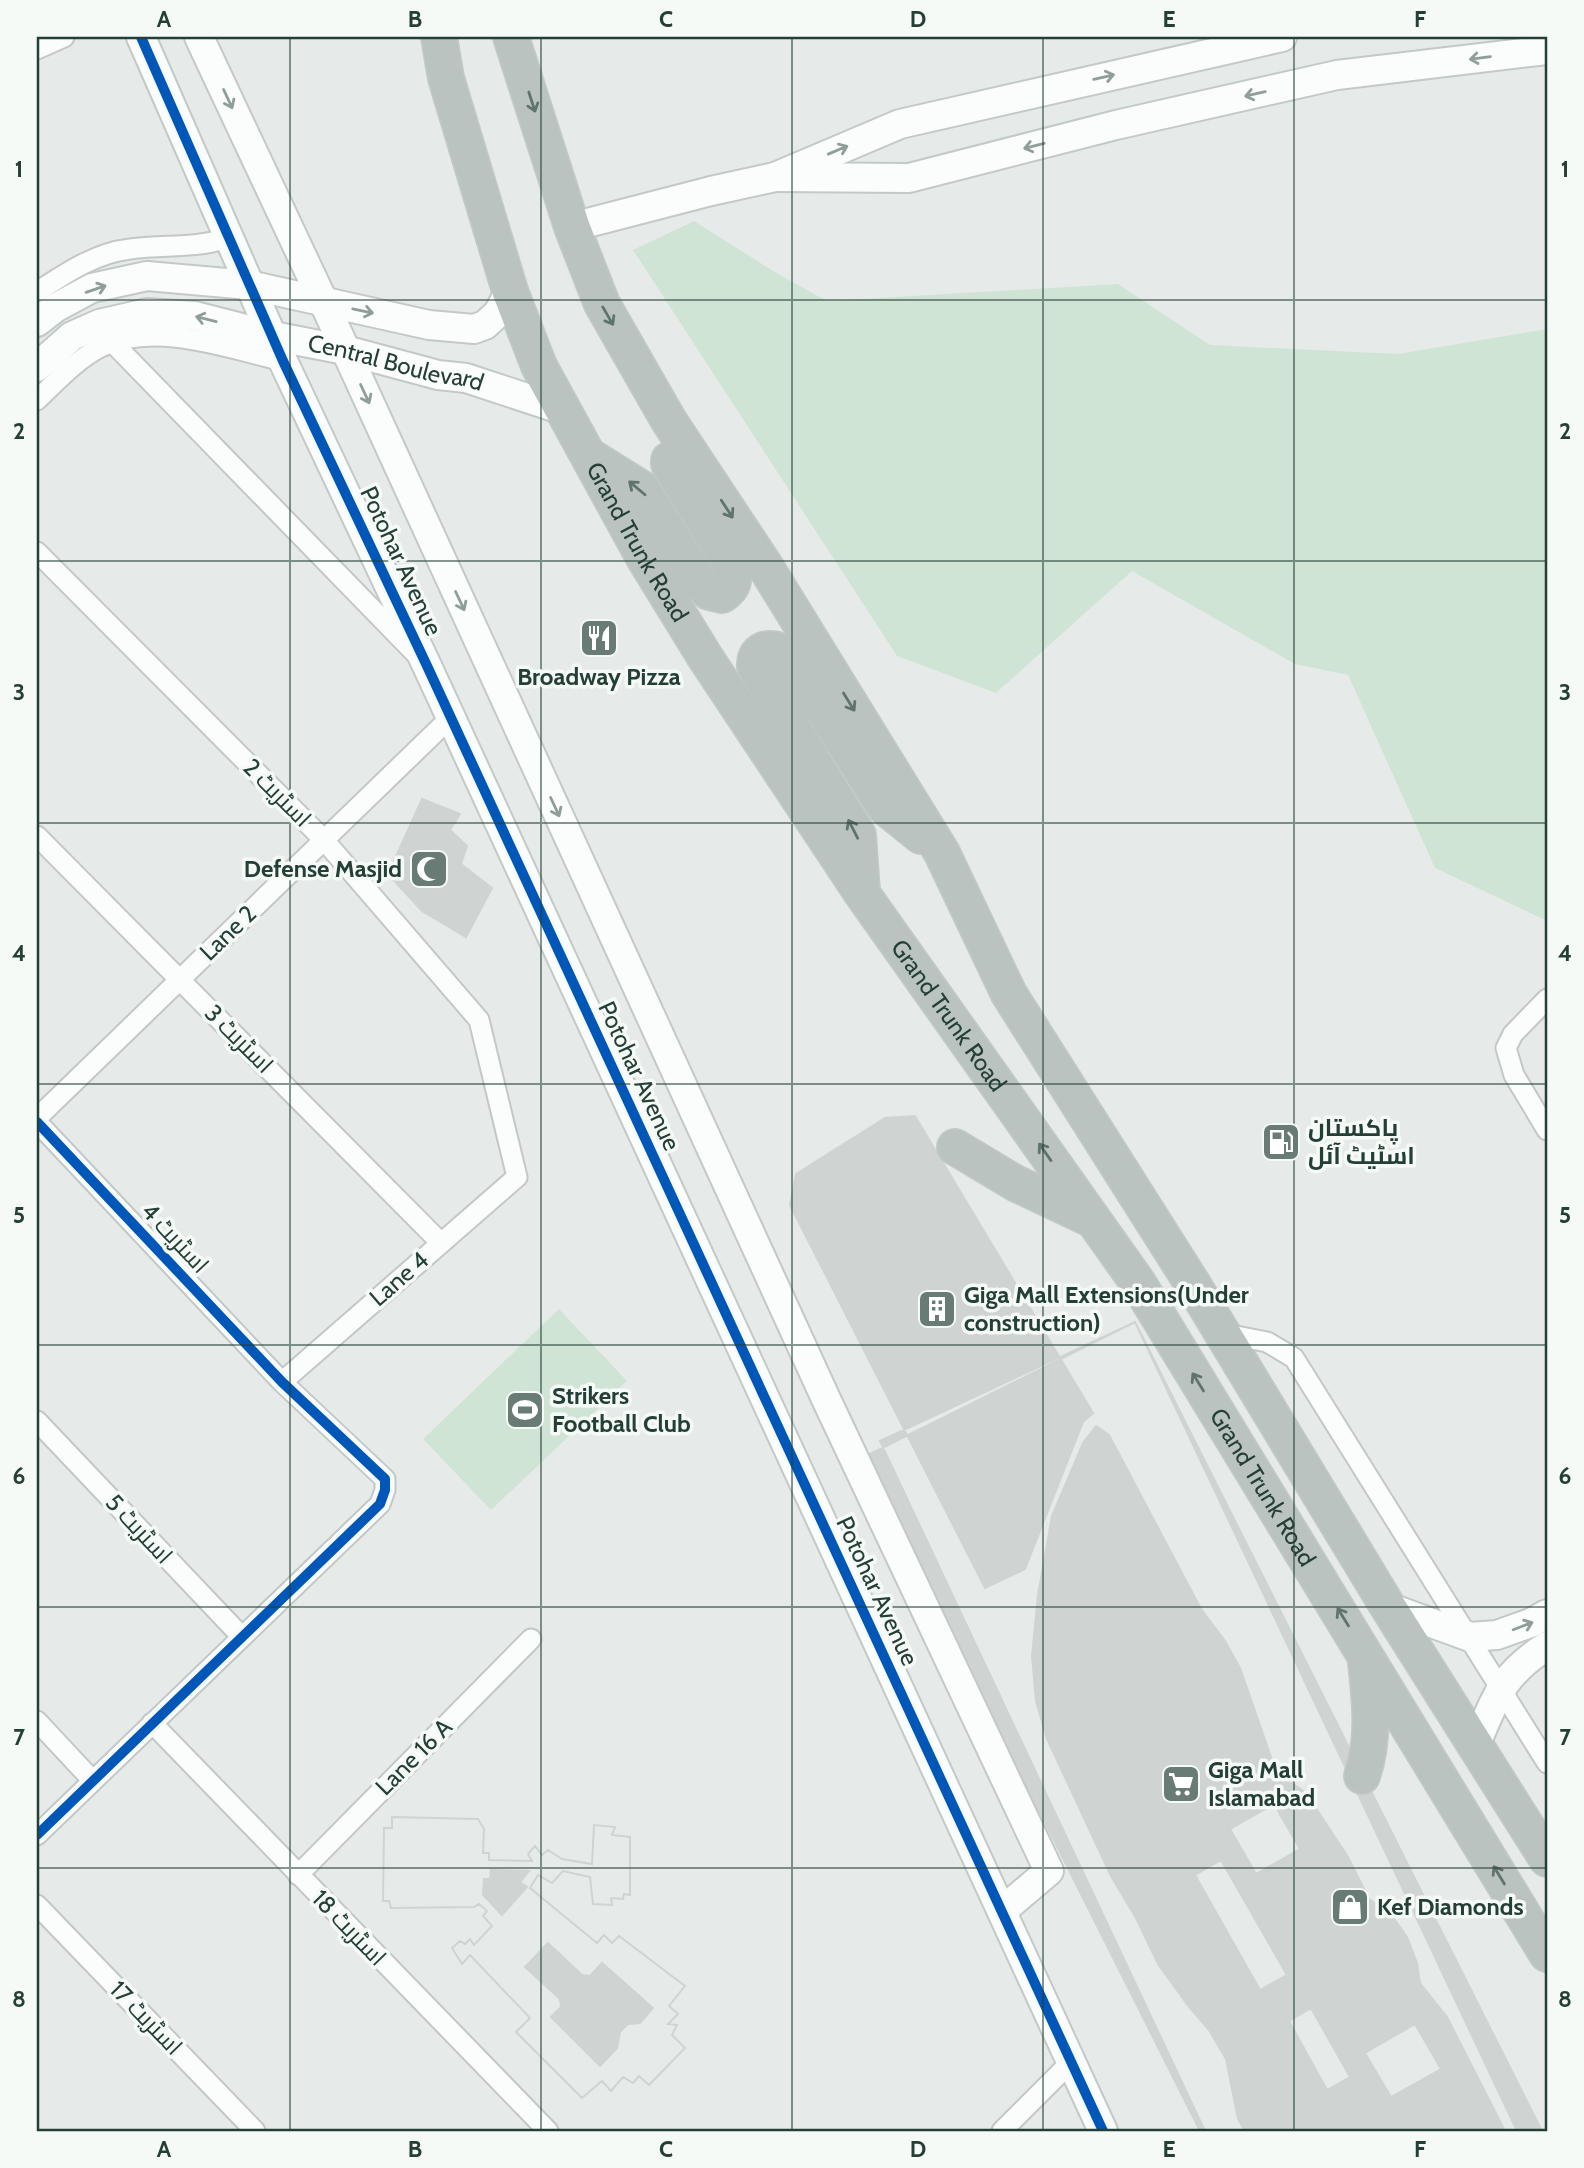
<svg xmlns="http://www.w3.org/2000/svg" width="1584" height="2168" font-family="Cabin,Cairo,sans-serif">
<rect width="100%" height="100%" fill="#e6ebe9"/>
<path fill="#d0e4d5" d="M694 221 778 274 827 301 1118 284 1210 345 1398 354 1547 329V919L1545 920 1435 868 1348 675 1295 664 1132 571 996 693 897 656 633 250Z
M559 1309 627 1381 491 1510 423 1439Z"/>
<path fill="#cfd4d2" stroke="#cfd4d2" stroke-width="2" fill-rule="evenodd" d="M422 799 460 814 450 830 467 846 461 864 492 888 466 937 422 911 388 874Z
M915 1116 1093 1413 1083 1422 1025 1569 985 1588 790 1205 796 1174 885 1118Z
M1135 1322 1517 2131H1205L880 1441Z
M1135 1322 1542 2131H1200L862 1458Z
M1096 1426 1109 1435 1201 1609 1225 1641 1240 1668 1272 1760 1282 1776 1306 1793 1348 1857 1369 1899 1390 1913 1407 1937 1417 1963 1420 1983 1447 2017 1505 2131H1245L1238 2119 1226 2059 1209 2030 1189 2007 1158 1964 1136 1918 1111 1876 1047 1739 1036 1701 1032 1656 1038 1595 1052 1516 1083 1443Z
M1274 1804 1300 1849 1256 1874 1230 1829Z
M392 1817 478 1819 484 1829 483 1853H489V1860L532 1861 528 1854 535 1846 542 1855 548 1850 562 1859 592 1864 594 1825 615 1827 612 1835 630 1837V1895L624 1894 623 1899 611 1898 612 1905 593 1904 590 1877 563 1871 552 1883 538 1875 530 1888 597 1943 604 1935 612 1943 619 1936 685 1986 669 2006 678 2014 668 2024 677 2025 672 2035 685 2048 649 2085 639 2076 633 2083 623 2077 611 2091 602 2081 582 2098 516 2032 530 2018 470 1955 462 1964 452 1948 460 1941 465 1944 470 1939 474 1945 492 1926 483 1916 487 1911 479 1904 474 1907 391 1908 389 1901H383L384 1828H392ZM491 1870 529 1871 520 1882 527 1887 502 1915 483 1895 484 1879H490ZM548 1943 582 1975 590 1976 602 1963 653 2008 640 2023 628 2024 620 2032 617 2048 600 2066 551 2017 561 2007 560 1999 525 1967Z
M392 1817 478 1819 484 1829 483 1853H489V1860L532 1861 528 1854 535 1846 542 1855 548 1850 562 1859 592 1864 594 1825 615 1827 612 1835 630 1837V1895L624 1894 623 1899 611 1898 612 1905 593 1904 590 1877 563 1871 552 1883 538 1875 530 1888 597 1943 604 1935 612 1943 619 1936 685 1986 669 2006 678 2014 668 2024 677 2025 672 2035 685 2048 649 2085 639 2076 633 2083 623 2077 611 2091 602 2081 582 2098 516 2032 530 2018 470 1955 462 1964 452 1948 460 1941 465 1944 470 1939 474 1945 492 1926 483 1916 487 1911 479 1904 474 1907 391 1908 389 1901H383L384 1828H392Z
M1221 1860 1287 1975 1260 1990 1195 1875Z
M1311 2008 1350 2077 1327 2090 1289 2021Z
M1415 2024 1441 2069 1391 2097 1365 2053Z"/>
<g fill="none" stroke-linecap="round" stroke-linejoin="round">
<defs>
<path id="street" d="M37 49 64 37
M37 292C66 273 95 253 130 249 165 244 194 249 227 238
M113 343 416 654
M37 400C56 382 75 361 99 348 153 320 227 348 283 361
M37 552 324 840 479 1020 517 1177 282 1382
M37 836 441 1243
M1547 999 1513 1034 1506 1048 1514 1075 1547 1130
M37 1118 450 718
M37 1122 282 1382 385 1479V1490L380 1504 37 1835
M1221 1333 1267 1342 1294 1358 1547 1763
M37 1421 242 1637
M37 1721 93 1781
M152 1723 548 2131
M298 1875 531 1639
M37 1905 255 2131
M1002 2131 1072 2061"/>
<g id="secondary">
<path d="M141 37 283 361 428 668 1103 2131"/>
<path d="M199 37 324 303 826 1399 1049 1871 1002 1911"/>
<path d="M775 177 909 178 1116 125 1337 75 1547 50"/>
<path d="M572 227 711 191 775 177 900 124 1282 37"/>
<path d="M37 322 55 308 92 288 147 276 249 285 429 325 474 329 485 325 498 313 510 291"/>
<path id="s1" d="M37 367 72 336 99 324 147 313 195 316 273 336 345 350 438 375 466 378 560 409"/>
<path d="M1388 1607 1470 1637 1497 1635 1533 1622 1547 1614"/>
<path d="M1475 1746C1496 1698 1501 1675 1547 1646"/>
</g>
<g id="highway">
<path id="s2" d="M439 37 446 78 510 291 539 366 643 556 705 657 863 895 1138 1283 1547 1954"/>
<path d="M511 37 572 227 602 304 669 421 765 566 942 853 1009 994 1192 1283 1388 1607 1547 1859"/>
<path d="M589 456 642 489 700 583 709 592 722 595C734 587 735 580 732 567L669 464V460"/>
<path d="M862 892 858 835 755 667C754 645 774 646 788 655L885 807 921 836"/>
<path d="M955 1147 1015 1183 1089 1218"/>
<path d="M1362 1776C1375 1739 1370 1700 1366 1662"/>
</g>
</defs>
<use href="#street" stroke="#c3c8c6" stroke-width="23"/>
<use href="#secondary" stroke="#c2c9c6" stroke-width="32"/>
<use href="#highway" stroke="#c2cac7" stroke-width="38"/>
<use href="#street" stroke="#fbfcfc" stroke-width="19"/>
<use href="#secondary" stroke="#fbfcfc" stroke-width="28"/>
<use href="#highway" stroke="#bbc3c0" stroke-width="35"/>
<defs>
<path id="cycleway" d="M141 37 283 361 428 668 1103 2131
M37 1122 282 1382 385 1479V1490L380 1504 37 1835"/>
</defs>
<use href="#cycleway" stroke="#f5faf7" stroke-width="15"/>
<use href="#cycleway" stroke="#0057b8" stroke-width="10"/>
</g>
<defs><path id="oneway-shaft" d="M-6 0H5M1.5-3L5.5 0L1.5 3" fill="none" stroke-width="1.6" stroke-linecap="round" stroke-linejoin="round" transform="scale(1.75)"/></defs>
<g stroke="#909e99">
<use href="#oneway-shaft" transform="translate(1480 58) rotate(173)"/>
<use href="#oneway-shaft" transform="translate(1104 77) rotate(-13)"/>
<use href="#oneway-shaft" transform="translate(1255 94) rotate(167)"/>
<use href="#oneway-shaft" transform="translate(228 99) rotate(65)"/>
<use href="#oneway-shaft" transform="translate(1034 146) rotate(166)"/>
<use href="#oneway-shaft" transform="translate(838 150) rotate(-23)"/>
<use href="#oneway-shaft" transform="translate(96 289) rotate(-19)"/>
<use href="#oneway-shaft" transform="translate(363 311) rotate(12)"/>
<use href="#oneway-shaft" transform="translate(206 319) rotate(-166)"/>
<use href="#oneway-shaft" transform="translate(365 394) rotate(65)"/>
<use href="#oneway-shaft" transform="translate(460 601) rotate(65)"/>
<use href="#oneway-shaft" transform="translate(555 807) rotate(65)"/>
<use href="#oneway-shaft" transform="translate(1523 1626) rotate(-21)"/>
</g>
<g stroke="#60746d">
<use href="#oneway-shaft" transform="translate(532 102) rotate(72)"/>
<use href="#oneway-shaft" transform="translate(608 316) rotate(60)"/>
<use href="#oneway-shaft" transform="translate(637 488) rotate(-140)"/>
<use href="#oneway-shaft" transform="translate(727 509) rotate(57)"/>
<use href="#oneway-shaft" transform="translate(849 702) rotate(58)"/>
<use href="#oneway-shaft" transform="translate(853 829) rotate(-117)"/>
<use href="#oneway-shaft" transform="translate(1045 1152) rotate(-125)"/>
<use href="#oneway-shaft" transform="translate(1198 1382) rotate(-122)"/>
<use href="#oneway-shaft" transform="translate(1343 1617) rotate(-122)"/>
<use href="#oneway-shaft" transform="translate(1499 1875) rotate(-121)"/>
</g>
<path fill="none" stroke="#243f36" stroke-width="2" stroke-opacity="0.55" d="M290 37V2131M541 37V2131M792 37V2131M1043 37V2131M1294 37V2131M37 300H1547M37 561H1547M37 823H1547M37 1084H1547M37 1345H1547M37 1607H1547M37 1868H1547"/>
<defs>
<symbol id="restaurant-square" viewBox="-11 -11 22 22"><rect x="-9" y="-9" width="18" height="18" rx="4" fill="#687b75" stroke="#f5faf7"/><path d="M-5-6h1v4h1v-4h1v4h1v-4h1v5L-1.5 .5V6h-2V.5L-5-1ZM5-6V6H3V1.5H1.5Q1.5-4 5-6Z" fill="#fff"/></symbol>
<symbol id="mosque-square" viewBox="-11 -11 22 22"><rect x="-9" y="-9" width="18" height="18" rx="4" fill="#687b75" stroke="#f5faf7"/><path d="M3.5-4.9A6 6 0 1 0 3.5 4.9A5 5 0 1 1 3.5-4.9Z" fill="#fff"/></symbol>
<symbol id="fuel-square" viewBox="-11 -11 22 22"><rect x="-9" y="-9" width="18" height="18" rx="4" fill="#687b75" stroke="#f5faf7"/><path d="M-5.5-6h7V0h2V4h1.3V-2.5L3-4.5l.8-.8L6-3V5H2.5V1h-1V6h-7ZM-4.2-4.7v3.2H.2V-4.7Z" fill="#fff"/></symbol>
<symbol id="building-square" viewBox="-11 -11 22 22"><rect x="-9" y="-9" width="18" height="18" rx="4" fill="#687b75" stroke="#f5faf7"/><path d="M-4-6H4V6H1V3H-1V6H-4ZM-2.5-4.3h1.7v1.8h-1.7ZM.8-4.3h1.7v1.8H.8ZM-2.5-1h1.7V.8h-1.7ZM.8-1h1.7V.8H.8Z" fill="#fff"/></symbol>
<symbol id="stadium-square" viewBox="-11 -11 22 22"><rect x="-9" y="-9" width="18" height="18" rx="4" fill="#687b75" stroke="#f5faf7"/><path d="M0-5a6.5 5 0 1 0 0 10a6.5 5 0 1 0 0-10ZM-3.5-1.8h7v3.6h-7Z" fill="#fff"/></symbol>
<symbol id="supermarket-square" viewBox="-11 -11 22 22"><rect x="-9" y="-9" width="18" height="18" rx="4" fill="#687b75" stroke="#f5faf7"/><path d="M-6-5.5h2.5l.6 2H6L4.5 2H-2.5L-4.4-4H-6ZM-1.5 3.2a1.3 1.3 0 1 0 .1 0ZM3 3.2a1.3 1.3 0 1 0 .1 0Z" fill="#fff"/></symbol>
<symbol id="shop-square" viewBox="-11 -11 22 22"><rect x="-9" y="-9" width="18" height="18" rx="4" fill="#687b75" stroke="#f5faf7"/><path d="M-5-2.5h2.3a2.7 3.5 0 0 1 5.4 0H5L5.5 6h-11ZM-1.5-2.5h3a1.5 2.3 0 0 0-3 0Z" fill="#fff"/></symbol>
</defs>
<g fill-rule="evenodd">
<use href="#restaurant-square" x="577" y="616" width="44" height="44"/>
<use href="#mosque-square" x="407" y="847" width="44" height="44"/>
<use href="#fuel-square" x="1259" y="1120" width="44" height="44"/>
<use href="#building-square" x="915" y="1287" width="44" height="44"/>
<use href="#stadium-square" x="503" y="1388" width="44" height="44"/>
<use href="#supermarket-square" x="1159" y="1762" width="44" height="44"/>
<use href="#shop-square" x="1328" y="1885" width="44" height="44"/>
</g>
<g text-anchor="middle" stroke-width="7" stroke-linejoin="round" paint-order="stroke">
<g font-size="24" fill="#243f36" stroke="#f5faf7">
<text dy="8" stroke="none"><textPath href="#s1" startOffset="380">Central Boulevard</textPath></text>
<text dy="8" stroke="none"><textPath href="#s2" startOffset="546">Grand Trunk Road</textPath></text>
<text transform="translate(401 561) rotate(65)" y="8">Potohar Avenue</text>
<text transform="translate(277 793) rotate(45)" y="8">اسٹریٹ 2</text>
<text transform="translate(228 933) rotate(-44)" y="8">Lane 2</text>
<text dy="8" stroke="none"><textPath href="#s2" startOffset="1113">Grand Trunk Road</textPath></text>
<text transform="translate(239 1039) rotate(45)" y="8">اسٹریٹ 3</text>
<text transform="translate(639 1076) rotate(65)" y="8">Potohar Avenue</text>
<text transform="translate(175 1238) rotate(47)" y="8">اسٹریٹ 4</text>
<text transform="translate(399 1279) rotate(-41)" y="8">Lane 4</text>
<text dy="8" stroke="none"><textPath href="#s2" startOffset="1680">Grand Trunk Road</textPath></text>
<text transform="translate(139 1529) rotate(47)" y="8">اسٹریٹ 5</text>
<text transform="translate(877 1591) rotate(65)" y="8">Potohar Avenue</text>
<text transform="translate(414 1757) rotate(-45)" y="8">Lane 16 A</text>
<text transform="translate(349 1928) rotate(46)" y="8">اسٹریٹ 18</text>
<text transform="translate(146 2018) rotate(46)" y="8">اسٹریٹ 17</text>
</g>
<g font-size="24" font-weight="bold" fill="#243f36" stroke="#f5faf7" text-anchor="start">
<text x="599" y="685" text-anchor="middle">Broadway Pizza</text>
<text x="402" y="877" text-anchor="end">Defense Masjid</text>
<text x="1308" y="1136">پاکستان<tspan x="1308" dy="28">اسٹیٹ آئل</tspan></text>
<text x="964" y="1303">Giga Mall Extensions(Under<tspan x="964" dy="28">construction)</tspan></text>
<text x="552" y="1404">Strikers<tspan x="552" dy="28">Football Club</tspan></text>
<text x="1208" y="1778">Giga Mall<tspan x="1208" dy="28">Islamabad</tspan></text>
<text x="1377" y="1915">Kef Diamonds</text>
</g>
</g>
<rect width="1584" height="2168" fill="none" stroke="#f5faf7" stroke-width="77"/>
<rect x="38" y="38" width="1508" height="2092" fill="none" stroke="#243f36" stroke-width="2.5"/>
<g font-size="23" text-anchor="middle" font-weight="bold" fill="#243f36">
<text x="164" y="27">A</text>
<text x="415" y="27">B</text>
<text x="666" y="27">C</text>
<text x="918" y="27">D</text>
<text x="1169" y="27">E</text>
<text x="1420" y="27">F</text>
<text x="19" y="177">1</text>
<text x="1565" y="177">1</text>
<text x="19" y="439">2</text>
<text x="1565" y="439">2</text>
<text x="19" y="700">3</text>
<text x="1565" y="700">3</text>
<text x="19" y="961">4</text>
<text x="1565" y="961">4</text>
<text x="19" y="1223">5</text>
<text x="1565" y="1223">5</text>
<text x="19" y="1484">6</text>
<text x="1565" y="1484">6</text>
<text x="19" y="1745">7</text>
<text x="1565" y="1745">7</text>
<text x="19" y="2007">8</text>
<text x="1565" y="2007">8</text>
<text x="164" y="2157">A</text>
<text x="415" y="2157">B</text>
<text x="666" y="2157">C</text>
<text x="918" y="2157">D</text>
<text x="1169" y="2157">E</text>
<text x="1420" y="2157">F</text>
</g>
</svg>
